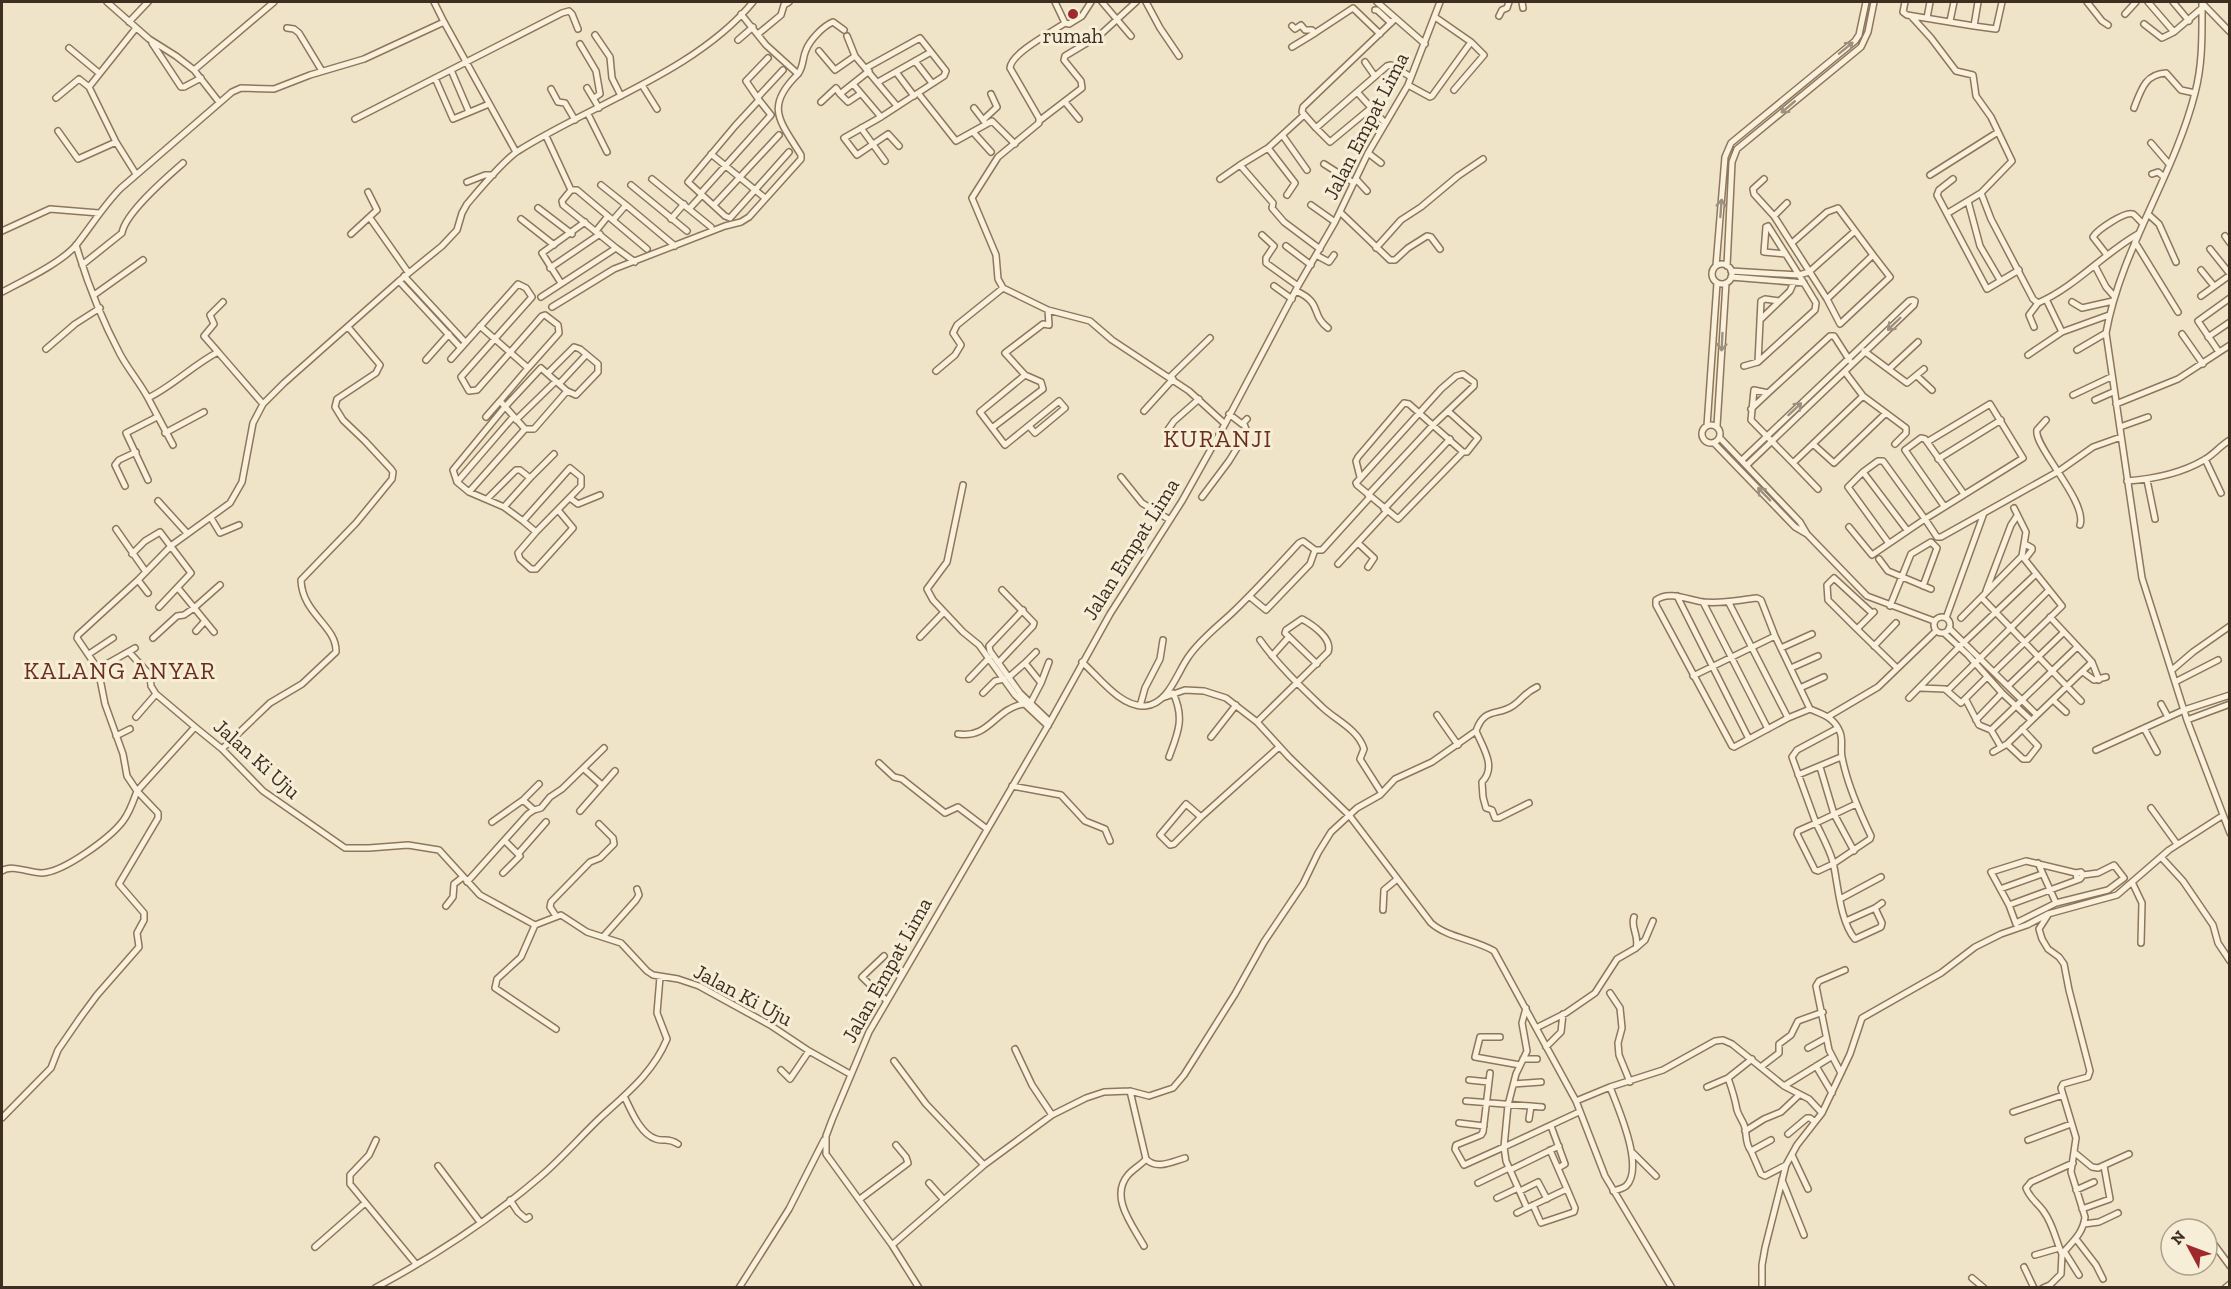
<svg xmlns="http://www.w3.org/2000/svg" width="2231" height="1289" font-family="'Zilla Slab',serif">
<rect width="100%" height="100%" fill="#f0e4c8"/>
<g fill="none" stroke-linecap="round" stroke-linejoin="round">
<defs>
<path id="street" d="M107 2 149 39 176 56 194 70 219 102
M434 2 444 22 516 152
M1055 2 1065 23C1052 32 1011 53 1010 68L1039 118V123L998 157 972 198 996 255 998 279 1003 288 1048 310 1090 321 1112 340 1189 391 1225 424
M1102 2 1131 36
M1146 2 1160 28 1179 56
M1377 2 1425 44
M1522 2 1523 8
M1905 2 1903 12 1907 15 1974 26 1978 2
M2087 2 2102 21 2108 25
M2148 2 2174 32 2202 8
M2173 2 2189 21
M2202 2C2202 32 2203 63 2195 93 2174 176 2121 249 2106 333L2142 578 2187 720 2230 833
M2202 3 2230 32
M1375 10H1377L1391 23
M741 14 766 45 798 74C804 66 802 59 806 50 810 40 823 26 833 22L844 30
M2125 14 2136 2
M1499 16 1502 10 1507 8 1509 2
M1911 16 1931 38 1956 71 1973 75 1976 96 1991 117 2012 161 1981 193 1948 213
M1927 18 1930 2
M1950 21 1954 2
M129 22 148 2
M1065 23 1069 24 1082 16 1091 2
M2144 24 2162 38 2174 32
M1292 26 1295 29 1301 25 1305 30H1312L1315 33 1353 8 1380 34
M1974 26 1996 29 2002 2
M136 28 89 87 116 142 136 174
M287 28 294 29 299 33 322 71
M758 34 781 15 784 5 789 2
M595 35 610 57 612 78 621 96
M847 36 855 56
M738 40 753 27
M152 43 181 87H184L201 78
M580 44 596 71 600 94 594 98
M1292 47 1315 33
M69 48 99 73
M819 51 835 70 855 56 897 106
M768 58 746 81 759 100 735 126 688 182 725 216 730 218 789 152
M915 61 932 83
M1365 62 1374 75
M866 68 920 38 946 71 944 76 881 117 844 138 857 155 888 134 899 146
M194 70 274 2
M451 70 469 112
M896 72 914 96
M435 78 453 119 489 104
M878 82 931 52
M853 84 881 117
M642 85 657 109
M1408 85 1430 97 1432 96 1471 42 1435 17
M587 88 599 108
M551 89 558 102 565 103 575 120
M1454 90 1484 55 1471 42
M1357 92 1387 66 1391 65 1411 77
M918 93 956 141 992 121 1015 144
M860 94 848 102 840 94 869 71
M758 97 783 70
M56 98 79 79 89 87
M821 102 836 88 840 94
M1065 102 1079 119
M974 108 984 121
M1371 108 1330 142 1316 128 1357 92 1385 123
M2134 108C2141 90 2145 74 2166 73L2181 90 2195 93
M588 114 607 152
M355 119 562 13 569 11 572 14 578 29
M983 120 997 107 991 94
M1039 121 1082 88 1081 81 1064 60 1065 56 1100 35 1136 2
M861 128 885 161
M1316 128 1302 112 1303 107 1395 19
M58 131 78 159 116 142
M973 132 991 152
M546 136 571 190
M1283 136 1307 170
M2151 143 2169 164
M1268 148 1240 165 1273 203 1272 208 1284 222 1320 249
M1368 153 1381 163
M711 154 765 198
M1324 164 1354 183
M2152 174 2158 172 2164 177
M1930 175 1998 132
M652 179 711 227
M1220 179 1240 165
M1356 179 1367 191
M1764 179 1753 189 1754 194 1774 216 1827 299 1873 255 1838 208 1827 212 1792 243
M1953 179 1939 190 1937 195 1987 289 2019 270
M467 182 485 175H493
M601 185 626 205
M631 185 687 231
M701 193 771 115 759 100
M1981 193 1991 219 2033 299 2038 303C2075 287 2103 254 2138 234
M1287 195 1295 183 1268 148 1304 115
M1968 201 1980 246 2000 280
M714 205 779 135
M1311 205 1335 222
M538 208 572 234
M689 209 702 195
M1340 212 1390 260H1395L1408 248 1427 236 1431 237 1440 249
M2148 214 2159 224 2176 262
M1774 216 1787 203
M370 218 408 272
M521 219 554 245
M671 219 684 204
M613 220 626 205 675 246
M1766 227 1768 226 1799 275
M1766 227 1764 252 1785 254
M2 231 50 209 99 213
M596 231 608 216
M351 234 377 210 368 192
M1262 235 1274 246 1266 258V263L1298 286
M2225 236 2230 243
M2135 242 2178 312
M76 245C87 282 102 320 120 354 128 369 140 383 148 398 173 386 193 365 218 352L263 404
M1286 246 1311 265
M616 248 563 205 562 201 571 190H577L647 249
M1376 248 1401 220 1421 207 1458 176 1483 159
M2210 249 2230 274
M1316 255 1329 262 1334 255
M2107 255 2093 237C2097 230 2125 211 2133 214 2136 216 2140 221 2143 224
M1712 274a10 10 0 1 1 20 0a10 10 0 1 1-20 0Z
M82 265 122 233C125 213 167 177 183 163
M1716 266 1725 157 1731 143 1855 41 1859 35 1866 2
M1727 266 1732 162 1737 149 1861 47 1868 32 1874 2
M2095 266 2106 287 2114 296
M550 268 600 234
M2201 270 2214 286
M1731 271 1799 275
M404 276 465 342
M1731 277 1804 283
M399 281 460 347
M561 283 542 253 585 222
M1274 286 1292 299
M1296 291C1323 303 1310 314 1328 328
M2 292C23 281 63 262 77 244 92 225 104 205 121 188L232 92 241 88 274 89 310 75 364 59 444 22
M94 295 143 260
M2201 296 2230 275
M541 297 616 248 635 262
M1827 299 1840 324 1890 277 1873 255
M2046 299 2062 332
M2072 302 2082 308 2113 301
M552 307 614 269 725 226 741 222 749 217 801 159V155C780 121 764 107 798 74
M1760 320 1790 291 1794 282
M480 326 528 368 500 401 525 429 469 492 504 507 530 478 520 470H516L487 499
M2034 327 2029 315 2038 303
M2182 334 2203 364
M2208 337 2230 322
M46 349 75 324 100 308
M2077 350 2106 333
M1864 351 1907 383 1924 369
M218 352 204 336 214 324 210 315 223 302
M2219 352 2198 321 2230 298
M2028 355 2062 332 2109 315
M451 359 518 284 526 288 532 297 461 377 469 391 477 390 542 316 545 315 558 325 559 333 528 368
M426 360 449 334
M1850 361 1834 336H1830L1768 393 1754 390 1751 420 1793 463 1863 396 1906 428V433L1895 444
M1758 362 1815 310 1816 303 1799 275 1809 272 1855 231
M1744 366 1758 362 1761 301 1765 299 1779 301
M1889 369 1918 342
M936 371 955 355 961 345 953 333 957 325 1003 288
M1845 372 1863 396
M548 373 574 347 580 349 598 364V372L576 395 567 391
M1025 375 980 412 1005 445 1059 401 1065 408 1035 433 1029 426
M1917 376 1932 390
M559 384 586 355
M2073 395 2111 377
M148 398 173 445
M2095 400 2113 392
M2116 404 2178 379 2230 345
M1751 409 1768 393
M1144 411 1173 379 1171 376 1210 338
M1229 414 1242 424 1247 419
M486 417 500 401
M516 420 556 381
M2046 420 2037 430C2033 446 2088 502 2080 525
M1702 434a9 9 0 1 1 18 0a9 9 0 1 1-18 0Z
M1707 426 1717 283
M1717 426 1726 283
M2120 427 2148 417
M992 428 1043 389 1041 382 1025 375 1005 353 1043 324 1049 325 1048 310
M1167 431 1174 421 1199 399
M165 433 204 412
M1720 438 1800 522 1807 534 1867 596 1934 621
M1714 443 1795 527 1807 534
M1813 444 1834 463 1886 413
M1938 459 2001 420
M2205 459 2221 493
M1742 460 1909 301 1913 300 1915 301 1914 305 1747 465
M1793 463 1818 489
M1863 472 1848 487 1888 542
M1121 477 1142 503 1170 520
M1360 477 1356 461 1358 457 1404 403 1409 404 1463 452H1467L1478 438 1448 411
M530 478 554 454
M148 480 126 433 157 417
M2147 480 2155 519
M2127 481C2154 479 2180 474 2204 460 2213 455 2220 446 2230 440
M457 482 453 470 504 408 541 368 567 391 534 429H525
M963 485 947 562 927 589 933 600 963 632 979 645 1015 695 1048 726
M125 486 115 465 119 460 136 452
M469 492 457 482 513 417
M1368 495 1433 425 1474 386V382L1463 374 1456 376 1441 389 1356 483 1357 485 1398 519 1463 452
M1202 497 1229 461 1247 432 1244 424
M570 498 578 504 600 495
M158 501 187 533
M1944 506 1905 450 1921 438 1925 439 1964 494
M504 507 523 521 570 468 581 477V486L536 532 523 521
M1384 509 1450 439
M211 518 220 533 239 525
M1849 527 1872 555 1925 519 1937 537H1941L2059 471 2093 447 2121 437
M116 529 146 572
M1907 530 1863 472 1878 461H1883L1925 519 2023 458 1990 404 1927 442
M536 532 518 553 520 559 531 569H536L573 528 558 510
M1358 543 1374 558 1368 567
M2025 544 2032 548V550L2025 559
M132 554 145 541 160 532 191 573 159 607
M1879 559 1888 571 1931 589
M1338 564 1387 511
M138 580 148 593
M178 588 214 632
M1986 591 2011 525 2017 516
M1249 596 1266 610 1310 564 1315 550
M1677 596 1749 739
M1982 598 2081 701
M1703 602 1768 729
M1729 603 1788 718
M1890 606 1911 554 1931 542 1937 548 1923 586
M1023 610 989 646 990 651 1020 693 1050 722
M1872 613 1834 578 1827 585 1828 600 1857 629 1874 612
M1934 625a8 8 0 1 1 16 0a8 8 0 1 1-16 0Z
M2050 617 2092 662 2099 680
M1946 618 1984 513
M1961 618 2022 556 2026 532 2014 508
M1949 628 2037 715
M1857 629 1897 668
M196 631 205 621
M1944 633 1968 655 2002 693 2031 720
M920 637 944 612
M153 638 177 616 184 615 194 608 220 585
M1260 640C1277 664 1300 686 1321 706 1335 720 1358 729 1364 749L1360 759 1381 792
M1874 646 1896 623
M1781 648 1812 634
M129 652 150 675
M89 654 113 638
M1272 656 1288 638
M999 662 1033 626 1034 623 1002 590
M1082 662C1099 677 1120 707 1145 706 1169 704 1177 672 1189 656 1201 639 1217 627 1232 613 1255 591 1277 567 1299 543L1303 541 1315 550H1322L1370 497
M1025 663 1036 652
M1791 668 1818 656
M98 669 135 648
M2172 670 2193 652 2230 626
M1994 672 2062 606 2022 556
M2083 672 2094 680 2106 677
M1693 676 1775 636
M1009 677 1025 663 1041 683 1030 704
M969 679 989 658
M2175 682 2218 660
M1041 683 1049 662
M2008 686 2064 632
M1800 688 1824 677
M1920 688 1945 689 1961 703 1987 677
M1948 690 2049 590
M983 693 995 681 1004 679
M156 694 151 686 150 675 161 666
M1162 698 1185 690 1204 691 1226 698 1257 722 1289 757 1349 815 1431 923C1448 938 1474 939 1494 951L1576 1101
M1909 698 1959 647 2036 574
M1966 700 1979 725 1991 730 2001 747
M2053 700 2066 712
M2161 704 2168 717
M1140 706 1145 688 1160 659 1163 640
M1810 709 1775 636 1761 600 1757 598C1738 600 1723 604 1703 602 1688 600 1669 590 1656 600V605L1732 746 1734 747 1788 718 1810 709C1822 714 1833 717 1839 730 1844 738 1840 748 1842 757 1847 784 1859 811 1871 836L1870 839 1833 864 1818 871 1815 870 1797 834 1798 831 1816 823C1822 836 1829 848 1833 862 1838 884 1840 922 1855 939L1881 927 1882 923 1875 908 1882 903
M1437 715 1458 745
M1829 716 1878 687 1936 631
M136 717 156 694 195 727
M1976 720 2002 693
M2187 720 2230 704
M1257 722 1328 652C1333 639 1313 625 1302 619L1286 630 1285 633 1317 664
M1838 728 1797 750 1792 757 1816 823 1856 804
M2144 728 2157 752
M1991 730 2077 647
M1476 731C1483 748 1497 767 1482 782L1483 797 1486 808 1492 810 1495 818H1499L1529 803
M958 734C990 739 995 708 1024 704
M116 736 130 729
M1211 737 1236 705
M2007 744 2023 759H2028L2038 746 2022 729
M222 749 270 703 302 684 336 652C337 626 302 614 301 580L356 523 392 479 393 472 391 469 365 441 343 420 335 407 337 399 376 373 380 365 348 327
M2096 750 2184 710 2230 695
M1993 752 2007 744 2092 662
M1169 757C1178 733 1185 718 1173 693
M879 763 894 777 902 779 945 813 958 807 987 829
M1820 767 1834 814 1854 851
M584 769 602 785
M1798 775 1841 757
M1012 786 1061 795 1085 821 1105 829 1110 841
M2151 808 2177 844
M534 810 523 800 539 784
M580 811 615 771
M1201 817 1186 804 1160 835 1170 845 1174 844 1201 817 1279 747
M492 822 523 800
M505 841 518 854 546 822
M2161 857 2183 881 2213 925 2218 943 2230 961
M2038 863 2056 903
M2 871C12 864 29 873 42 873 64 872 110 838 123 821 130 812 133 802 137 791L127 776 123 754 105 704 98 669 77 638 78 635 138 580 172 545 230 503 242 482 253 423 263 404 284 383 399 281 442 246 457 230 462 213 467 204C479 190 503 161 518 151 592 104 695 72 753 2
M503 873 520 856 518 854
M467 882 528 814 534 810 541 808 550 797 562 789 604 748
M2132 882 2142 903 2141 943
M2000 889 2042 874
M1840 899 1881 877
M2009 905 2080 879 2083 875 2081 872 2076 873 2077 879
M446 906 453 897 454 884 463 877
M1383 910 1384 890 1396 880
M556 916 550 907 551 902 590 862 600 858 614 844 613 838 599 824
M1846 921 1875 908
M2016 923 2056 903 2108 890 2124 878 2114 865 2098 873 2083 875
M2016 924 2009 905 1991 872 2026 861 2076 873
M535 925 521 957 497 979 495 988 556 1029
M603 937 636 900 639 895 637 889
M1637 947 1645 940 1653 921
M884 956 862 977 887 1001
M1610 993 1620 1008 1622 1028 1618 1043 1619 1055 1630 1082
M1536 1028 1566 1013 1595 993 1617 959 1636 948C1640 936 1630 928 1634 917
M1500 1037H1480L1475 1057 1520 1065
M1546 1047 1561 1032 1563 1014
M1808 1048 1826 1038
M1015 1049 1032 1085 1052 1115
M1523 1059H1537
M894 1061 926 1104 984 1165
M1762 1066 1779 1053V1044L1791 1035 1798 1021 1823 1012
M1816 1066 1832 1093
M781 1070 790 1079 809 1051
M1490 1073 1483 1132 1481 1135 1456 1145 1455 1149 1464 1165 1504 1147 1508 1105 1516 1074 1527 1051 1522 1023 1526 1008
M1841 1073 1829 1050 1816 986 1819 981 1845 970
M1469 1080 1489 1082
M1514 1084 1541 1082
M1784 1086 1831 1057
M1610 1087C1618 1108 1645 1168 1626 1186 1622 1189 1617 1190 1613 1191
M1707 1087 1728 1078
M1130 1091 1146 1159C1141 1165 1133 1169 1128 1175 1109 1197 1133 1226 1144 1246
M625 1098C631 1110 640 1134 656 1139 665 1142 667 1137 678 1144
M1466 1101 1542 1107
M2013 1112 2063 1095
M2 1118 51 1068 58 1050 80 1018 97 995 139 947 137 933 144 920V913L119 884 158 818V813L137 791 195 727 222 749 263 791 345 848H369L408 845 439 850 480 895 535 925 561 915 587 932 621 943 647 971 653 975 678 979 699 986 770 1025 809 1051 850 1074
M1529 1119 1531 1106
M1459 1123 1484 1126
M1551 1126 1565 1164 1558 1168
M1745 1131 1764 1119 1781 1112 1799 1095
M1788 1134 1807 1118H1810L1815 1122
M376 1140 369 1155 350 1175V1184L416 1264
M1771 1140 1751 1151 1761 1174 1765 1176 1786 1165
M2028 1140 2071 1124
M1550 1150 1567 1189 1527 1208 1506 1161 1504 1147 1579 1112
M1751 1151C1745 1143 1747 1137 1745 1128 1744 1122 1739 1117 1737 1110 1735 1099 1732 1089 1728 1078L1752 1059
M1632 1152 1656 1176
M2075 1153 2092 1167 2098 1168 2129 1154
M1792 1155 1808 1189
M1146 1159C1157 1170 1171 1162 1185 1158
M438 1166 480 1222
M1510 1170 1559 1146
M1782 1180 1804 1235
M929 1183 944 1200
M1478 1183 1509 1168
M2076 1190 2094 1182
M1520 1191 1538 1182 1547 1199
M1497 1198 1518 1188
M860 1199 908 1163 906 1157 896 1145
M510 1200 518 1212 526 1219 529 1217
M1533 1205 1541 1223 1574 1212 1575 1208 1567 1189
M2082 1209 2110 1199 2104 1166
M1517 1213 1527 1208
M2084 1224 2099 1222 2118 1213
M2076 1239 2096 1265 2103 1279
M2213 1243 2230 1266
M892 1245 984 1165 1052 1115 1086 1098 1104 1092 1130 1091 1149 1096 1173 1088 1184 1075 1235 994 1264 942 1303 884 1318 853 1331 832 1357 808 1380 795 1395 779 1432 762 1476 731C1485 706 1498 717 1514 705 1524 698 1524 693 1537 687
M315 1247 365 1203
M2064 1251 2079 1275
M2062 1254C2056 1241 2053 1224 2044 1212 2038 1203 2030 1199 2026 1188L2031 1182 2073 1163
M2035 1255 2059 1248
M2024 1267 2034 1288
M1972 1278 1984 1288
M375 1288C433 1257 491 1219 541 1176 562 1158 580 1137 600 1118 626 1094 653 1073 667 1039L657 1013 660 977
M739 1288 789 1209 824 1140
M919 1288 892 1245 826 1154V1136L832 1120 869 1032 1050 722 1110 614 1182 501 1225 424 1298 286 1335 222 1368 153 1408 85 1440 2
M1672 1288 1605 1176 1576 1101 1610 1087 1663 1070 1715 1041 1723 1040 1732 1044 1784 1086 1809 1099 1822 1113
M1762 1288V1265L1765 1248 1786 1165 1797 1145 1822 1113 1850 1054 1862 1018 1941 973 1975 947 2001 934 2027 925 2048 914 2117 895 2169 850 2222 816
M2043 1288 2050 1285 2061 1274 2062 1254C2072 1242 2083 1234 2085 1217L2071 1172 2076 1138 2061 1088 2063 1084 2088 1077 2090 1071 2069 990 2064 964 2059 957 2048 949 2042 939 2039 929 2048 915
M2225 1288 2230 1284"/>
</defs>
<use href="#street" stroke="#8d765c" stroke-width="8"/>
<use href="#street" stroke="#faf1dc" stroke-width="5"/>
</g>
<defs><path id="oneway-shaft" d="M-6 0H5M1.5-3L5.5 0L1.5 3" fill="none" stroke-width="1.6" stroke-linecap="round" stroke-linejoin="round" transform="scale(1.5)"/></defs>
<g stroke="#9c907e">
<use href="#oneway-shaft" transform="translate(1846 48) rotate(-39)"/>
<use href="#oneway-shaft" transform="translate(1788 107) rotate(140)"/>
<use href="#oneway-shaft" transform="translate(1721 208) rotate(-86)"/>
<use href="#oneway-shaft" transform="translate(1894 324) rotate(136)"/>
<use href="#oneway-shaft" transform="translate(1722 342) rotate(93)"/>
<use href="#oneway-shaft" transform="translate(1795 409) rotate(-43)"/>
<use href="#oneway-shaft" transform="translate(1764 494) rotate(-134)"/>
</g>
<circle fill="#9e2a2b" stroke="#f7eed8" stroke-width="2" cx="1073" cy="14" r="6"/>
<g text-anchor="middle" stroke-width="6" stroke-linejoin="round" paint-order="stroke">
<g font-size="21" fill="#3d2e20" stroke="#f7eed8">
<text x="1073" y="43">rumah</text>
</g>
<g font-size="21" fill="#3d2e20" stroke="#f7eed8">
<text transform="translate(1366 126) rotate(-63)" y="7">Jalan Empat Lima</text>
<text transform="translate(1131 549) rotate(-58)" y="7">Jalan Empat Lima</text>
<text transform="translate(257 759) rotate(42)" y="7">Jalan Ki Uju</text>
<text transform="translate(887 970) rotate(-61)" y="7">Jalan Empat Lima</text>
<text transform="translate(743 995) rotate(28)" y="7">Jalan Ki Uju</text>
</g>
<g font-size="24" letter-spacing="1.5" fill="#6b2e1e" stroke="#f7eed8">
<text x="1218" y="447">KURANJI</text>
<text x="120" y="679">KALANG ANYAR</text>
</g>
</g>
<rect width="2231" height="1289" fill="none" stroke="#3d2e20" stroke-width="6"/>
<g transform="translate(2189 1247) rotate(311)"><circle r="28" fill="#f7eed8" stroke="#ada18e" stroke-width="1.5"/>
<path d="M0-4.5L10 22L0 15L-10 22Z" fill="#9e2a2b"/>
<text y="-9" font-size="16" font-weight="bold" text-anchor="middle" fill="#3d2e20">N</text>
</g>
</svg>
